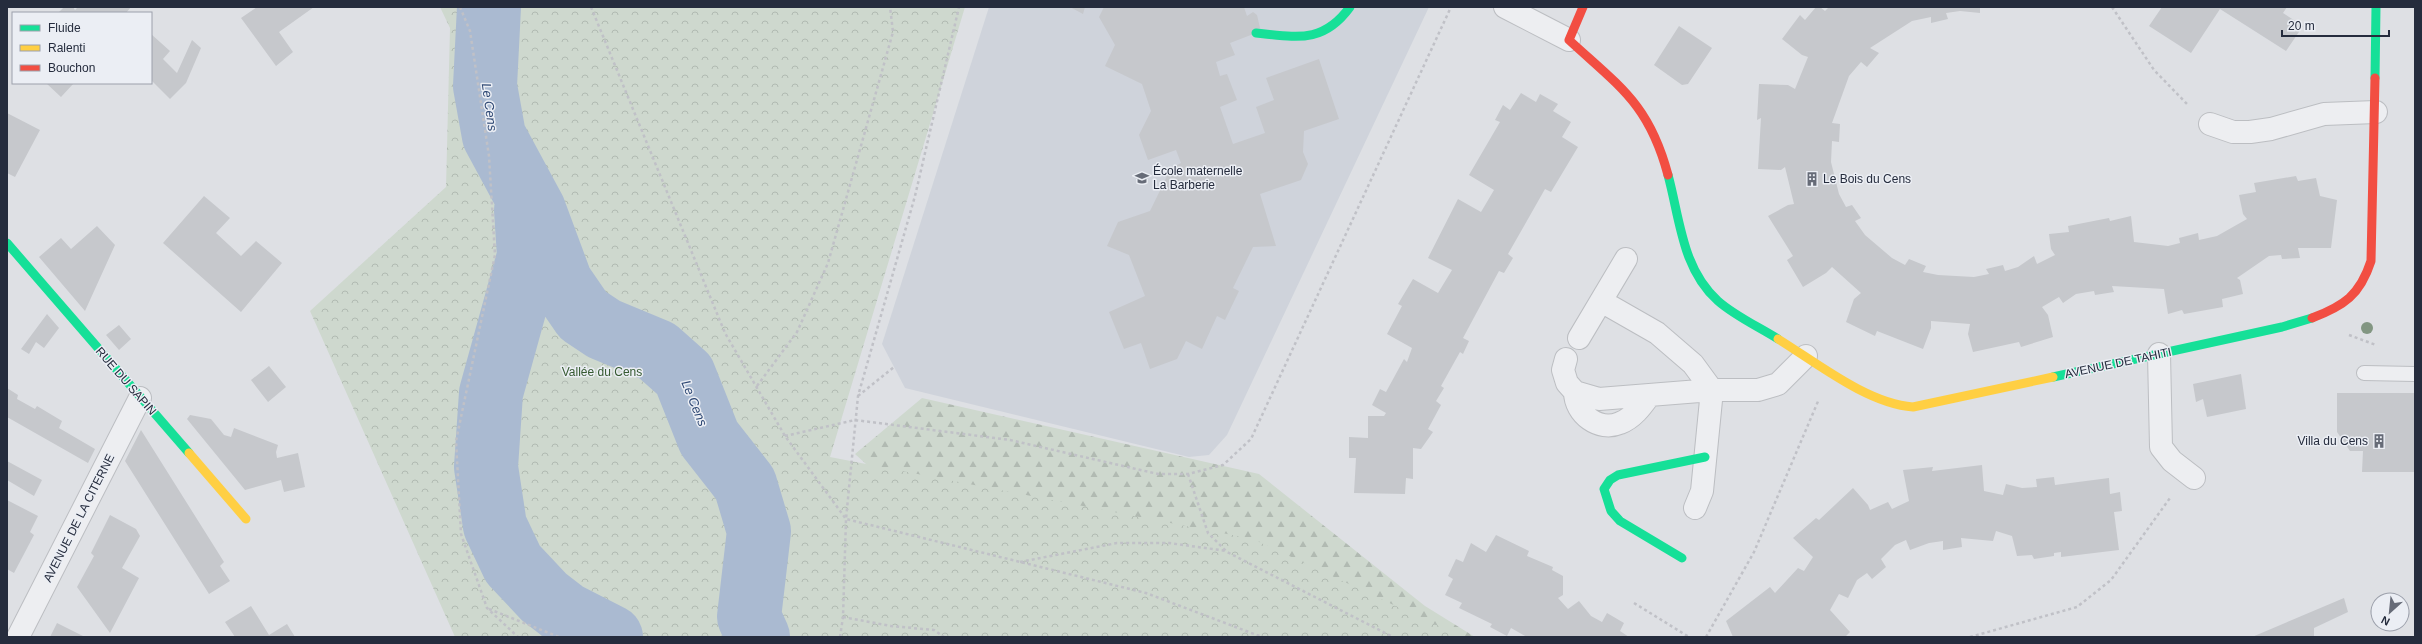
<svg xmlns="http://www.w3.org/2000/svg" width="2422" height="644" font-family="Arial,sans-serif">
<defs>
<pattern id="forest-firs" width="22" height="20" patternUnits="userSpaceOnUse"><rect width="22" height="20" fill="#ced8ce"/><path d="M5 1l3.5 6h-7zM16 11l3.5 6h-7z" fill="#b1bab2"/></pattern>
<pattern id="park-crowns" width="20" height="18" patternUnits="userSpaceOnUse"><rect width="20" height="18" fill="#ced8ce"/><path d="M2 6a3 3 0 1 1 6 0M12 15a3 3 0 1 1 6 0" fill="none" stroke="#b1bab2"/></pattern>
</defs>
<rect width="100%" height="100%" fill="#dee0e4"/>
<path fill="#cfd3db" d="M989 7H1429L1227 435 1209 455 1189 457 905 388 882 344Z"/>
<path fill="url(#forest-firs)" d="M922 398 1259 474 1425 606 1475 637H1344L924 517 855 454Z"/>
<path fill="url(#park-crowns)" d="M440 7H965L830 457 1253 539 1462 637H455L310 311 446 187 450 28Z"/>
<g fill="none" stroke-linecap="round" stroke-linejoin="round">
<path stroke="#aabad1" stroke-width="64" d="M489 7 485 86 494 136 534 210 561 283 583 315 604 329 657 351 684 375 709 438 745 484 759 531 749 617 758 637
M526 210 529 256 491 393 486 467 495 526 513 564 544 597 566 614 611 637"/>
</g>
<path fill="#c6c8cc" d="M64 7H73L75 10 78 7H131L126 13H58Z
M257 7H314L279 32 293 52 276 66 241 18Z
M1070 7H1085L1083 14Z
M1104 7H1244L1247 16 1253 12 1257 15 1260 28 1256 33 1230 43 1235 55 1216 62 1220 76 1227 74 1237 100 1220 107 1233 144 1265 133 1256 107 1274 100 1266 78 1319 59 1339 119 1304 131 1303 152 1308 164 1301 180 1260 194 1276 246 1253 247 1233 288 1239 291 1225 320 1217 316 1202 349 1186 341 1177 359 1150 369 1141 343 1124 349 1109 312 1145 296 1129 255 1107 246 1118 222 1150 211 1171 168 1181 163 1176 150 1148 160 1139 135 1151 111 1142 84 1105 66 1115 45 1099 17Z
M1816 7H1820L1825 11 1829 7H1980V13L1960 11 1946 13 1948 19 1931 23V17L1912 21 1870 48 1879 53 1867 67 1861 62 1849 76 1832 123 1840 124 1839 142 1832 141 1831 162 1839 194 1846 207 1852 205 1861 218 1855 221 1865 235 1892 258 1905 265 1909 259 1926 266 1923 272 1938 275 1974 277 1989 274 1986 269 2003 265 2005 271 2018 267 2034 256 2037 264 2055 255 2051 249 2049 234 2069 232 2068 226 2109 218 2110 221 2131 216 2134 242 2168 246 2180 243 2179 238 2198 233 2199 240 2217 236 2247 219 2243 214 2239 195 2256 192 2254 183 2296 176 2298 181 2316 178 2320 196 2337 200 2331 248H2298L2300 258 2282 259 2281 255 2269 256 2237 278 2240 280 2243 294 2222 299 2223 307 2184 314 2182 310 2168 314 2164 289 2112 286 2114 292 2095 295 2094 291 2076 294 2063 303 2059 297 2042 307 2048 315 2053 337 2021 347 2019 342 1973 352 1968 334 1970 324 1931 321V328L1923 349 1877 331 1875 336 1846 322 1854 299 1861 293 1832 267 1826 273 1803 287 1787 260 1793 256 1768 216 1788 205 1794 204 1785 167 1781 170 1758 169 1761 118 1757 120 1759 84 1788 85 1795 89 1808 57 1802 55 1782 39 1800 15 1805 20Z
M2162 7H2287L2283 13 2303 26 2286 51 2220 9 2191 53 2149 26Z
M1679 26 1712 48 1688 84 1682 85 1654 65Z
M151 34 170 51 163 59 177 73 192 40 201 48 186 83 170 99 151 80Z
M46 83H74L61 97Z
M1521 93 1536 102 1540 94 1558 104 1553 111 1571 122 1562 137 1578 147 1551 192 1545 189 1508 254 1513 258 1504 273 1499 271 1463 338 1469 341 1463 354 1460 352 1441 386 1444 388 1436 401 1441 405 1428 429 1433 432 1421 449 1413 448V479L1406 478 1405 494 1354 493 1356 458H1349V437L1368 438V416H1384L1386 413 1372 405 1380 389 1386 392 1404 359 1407 362 1412 348 1387 334 1402 306 1398 304 1413 279 1438 293 1452 270 1428 258 1458 199 1481 212 1494 190 1469 175 1500 122 1495 120 1503 105 1510 110Z
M7 113 40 130 15 177 7 173Z
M204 196 230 218 216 233 241 256 256 241 282 263 241 312 163 243Z
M97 226 115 245 85 311 39 257 61 238 71 249Z
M47 314 59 328 44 348 36 342 29 354 21 349Z
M119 325 131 339 119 350 106 335Z
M269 366 286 387 268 402 251 380Z
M2241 374 2246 409 2207 417 2203 399 2196 402 2193 384Z
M7 388 18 395 17 399 35 409 37 406 62 421 59 428 95 449 88 463 7 417Z
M2337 393H2414L2415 472H2362L2363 451H2350L2337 432Z
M190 415 211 419 224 435 231 437 234 428 278 445 276 452 277 458 298 453 305 487 284 492 281 480 245 490 187 419Z
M141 430 224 562 220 566 230 581 209 594 125 461Z
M7 461 42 480 34 496 7 480Z
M1982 465 1984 491 2003 495 2006 484 2022 488 2037 487 2036 479 2054 477 2055 485 2109 478 2110 494 2120 492 2122 511 2114 512 2119 550 2061 557V552L2054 553V556L2034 559 2032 555 2017 556 2012 536 1996 531 1993 541 1961 538 1962 547 1943 550V541L1929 543 1910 550 1906 540 1895 545 1881 559 1886 567 1872 579 1867 573 1857 580 1848 598 1839 594 1830 610 1850 632 1845 637H1733L1726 621 1770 587 1775 593 1798 568 1804 571 1813 557 1793 538 1816 518 1819 520 1853 488 1868 505 1870 510 1888 502 1892 509 1909 501 1903 470 1933 467 1932 471Z
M7 500 38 516 30 532 34 535 14 573 7 569Z
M110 515 136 529 140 536 122 568 139 578 110 633 77 587 94 556 91 553Z
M1496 535 1529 551 1527 556 1553 567 1552 570 1563 576V595L1558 598 1568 609 1579 601 1591 616 1602 622 1607 613 1624 623 1620 631 1629 637H1527L1511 628 1507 636 1490 627 1492 624 1459 608 1462 603 1445 595 1453 579 1448 576 1456 559 1463 562 1471 543 1486 552Z
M2344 598 2348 612 2314 628V637H2252Z
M251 606 269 635 287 624 295 637H235L225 622Z
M57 623 85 637H50Z"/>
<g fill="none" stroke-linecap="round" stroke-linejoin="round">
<defs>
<path id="lane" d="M2364 373 2415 374"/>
<path id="street" d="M1505 7 1569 40
M2210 124 2233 132H2250L2271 129 2324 114 2376 112
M1601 301 1657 333 1693 364 1712 390 1702 491 1695 508
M1579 338 1626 259
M2159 354 2161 447 2172 461 2194 478
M1566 359 1563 370 1567 383 1575 392 1599 399 1712 390H1758L1778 384 1806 356
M1575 392C1575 414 1599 432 1620 423 1633 418 1641 407 1649 396
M18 637 140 398"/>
</defs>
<use href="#lane" stroke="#bcbec2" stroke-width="16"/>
<use href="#street" stroke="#bcbec2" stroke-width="24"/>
<path stroke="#c0c1c7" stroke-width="2.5" stroke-dasharray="3 3" stroke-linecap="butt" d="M460 7 470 31 489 156 495 255 456 441 461 534 487 608 518 637
M591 7 725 333 785 436 846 519 1146 593 1262 637
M2112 7 2154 70 2188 105
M2349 335 2376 345
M757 386 797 332 828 263 893 32 890 7
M858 396 894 367
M785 436 855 420 1010 440 1158 474H1188L1223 465 1251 439 1451 7
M1188 474 1208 533 1227 552 1393 637
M1020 562 1117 543H1169L1227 551
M1634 603 1689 637
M489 609 559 637
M843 617 891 626 934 630 944 637
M840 637 843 617 846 519 858 396 915 196 959 7
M1706 637 1754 552 1819 399
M1970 637 2077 607 2111 580 2170 498"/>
<use href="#lane" stroke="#edeef1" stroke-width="14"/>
<use href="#street" stroke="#edeef1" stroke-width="22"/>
<path stroke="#16e098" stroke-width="9" d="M1256 33C1297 37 1323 44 1350 7
M2375 78 2376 7
M1668 175C1680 219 1682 269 1718 301 1735 316 1759 327 1778 339
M7 243 189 453
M2053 377 2282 327 2312 318
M1682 558 1620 521 1611 511 1604 489 1610 480 1618 475 1705 457"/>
<path stroke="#ffcf43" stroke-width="9" d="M1778 339C1817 363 1868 404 1913 407L2053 377
M189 453 246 519"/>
<path stroke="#f24e42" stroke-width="9" d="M1583 7 1569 40C1620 87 1649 104 1668 175
M2312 318C2344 306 2360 295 2371 261L2375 78"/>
</g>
<circle fill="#829682" cx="2367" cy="328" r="6"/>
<defs>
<symbol id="school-bare" viewBox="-9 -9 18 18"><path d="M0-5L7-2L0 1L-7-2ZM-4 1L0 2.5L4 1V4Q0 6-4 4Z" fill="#666b77" stroke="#ebeef4" stroke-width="2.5" paint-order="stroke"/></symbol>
<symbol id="building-bare" viewBox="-9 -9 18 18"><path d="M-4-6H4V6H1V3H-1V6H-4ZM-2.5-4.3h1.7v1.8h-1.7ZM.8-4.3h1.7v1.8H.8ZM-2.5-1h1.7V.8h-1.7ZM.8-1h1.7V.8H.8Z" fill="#666b77" stroke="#ebeef4" stroke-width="2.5" paint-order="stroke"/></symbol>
</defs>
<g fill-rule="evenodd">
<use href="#school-bare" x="1132" y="168" width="20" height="20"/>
<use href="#building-bare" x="1802" y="169" width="20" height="20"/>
<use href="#building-bare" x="2369" y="431" width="20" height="20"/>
</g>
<g text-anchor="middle" stroke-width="3" stroke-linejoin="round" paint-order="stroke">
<g font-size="12" fill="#252c3d" stroke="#ebeef4" text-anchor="start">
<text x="1153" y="175">École maternelle<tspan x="1153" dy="14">La Barberie</tspan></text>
<text x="1823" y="183">Le Bois du Cens</text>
<text x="2368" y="445" text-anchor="end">Villa du Cens</text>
</g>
<g font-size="12" fill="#252c3d" stroke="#ebeef4">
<text transform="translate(2118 363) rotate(-12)" y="4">AVENUE DE TAHITI</text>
<text transform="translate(126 381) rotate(49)" y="4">RUE DU SAPIN</text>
<text transform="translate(79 518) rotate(-63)" y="4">AVENUE DE LA CITERNE</text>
</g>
<g font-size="12" fill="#365a31" stroke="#ebeef4">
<text x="602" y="376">Vallée du Cens</text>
</g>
<g font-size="13" font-style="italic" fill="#2d4773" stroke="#ebeef4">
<text transform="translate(490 107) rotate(82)" y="5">Le Cens</text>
<text transform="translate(695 403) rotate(68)" y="5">Le Cens</text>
</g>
</g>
<rect width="2422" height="644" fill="none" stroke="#252c3d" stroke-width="16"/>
<rect x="12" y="12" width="140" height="72" fill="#ebeef4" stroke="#9ca0ab"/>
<rect x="20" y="25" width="20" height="6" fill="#16e098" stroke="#9ca0ab"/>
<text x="48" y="32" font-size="12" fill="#252c3d">Fluide</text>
<rect x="20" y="45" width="20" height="6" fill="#ffcf43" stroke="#9ca0ab"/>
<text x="48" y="52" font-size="12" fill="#252c3d">Ralenti</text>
<rect x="20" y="65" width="20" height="6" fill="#f24e42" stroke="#9ca0ab"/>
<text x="48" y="72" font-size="12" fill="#252c3d">Bouchon</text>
<g transform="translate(2390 612) rotate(207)"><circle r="19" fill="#ebeef4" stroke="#9ca0ab"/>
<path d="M0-3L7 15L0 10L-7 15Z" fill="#666b77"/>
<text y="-6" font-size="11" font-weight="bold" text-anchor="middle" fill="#252c3d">N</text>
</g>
<path d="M2282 30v6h107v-6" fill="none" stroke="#252c3d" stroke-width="2"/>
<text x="2288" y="30" font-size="12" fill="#252c3d" stroke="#ebeef4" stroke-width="3" paint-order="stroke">20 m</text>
</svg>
